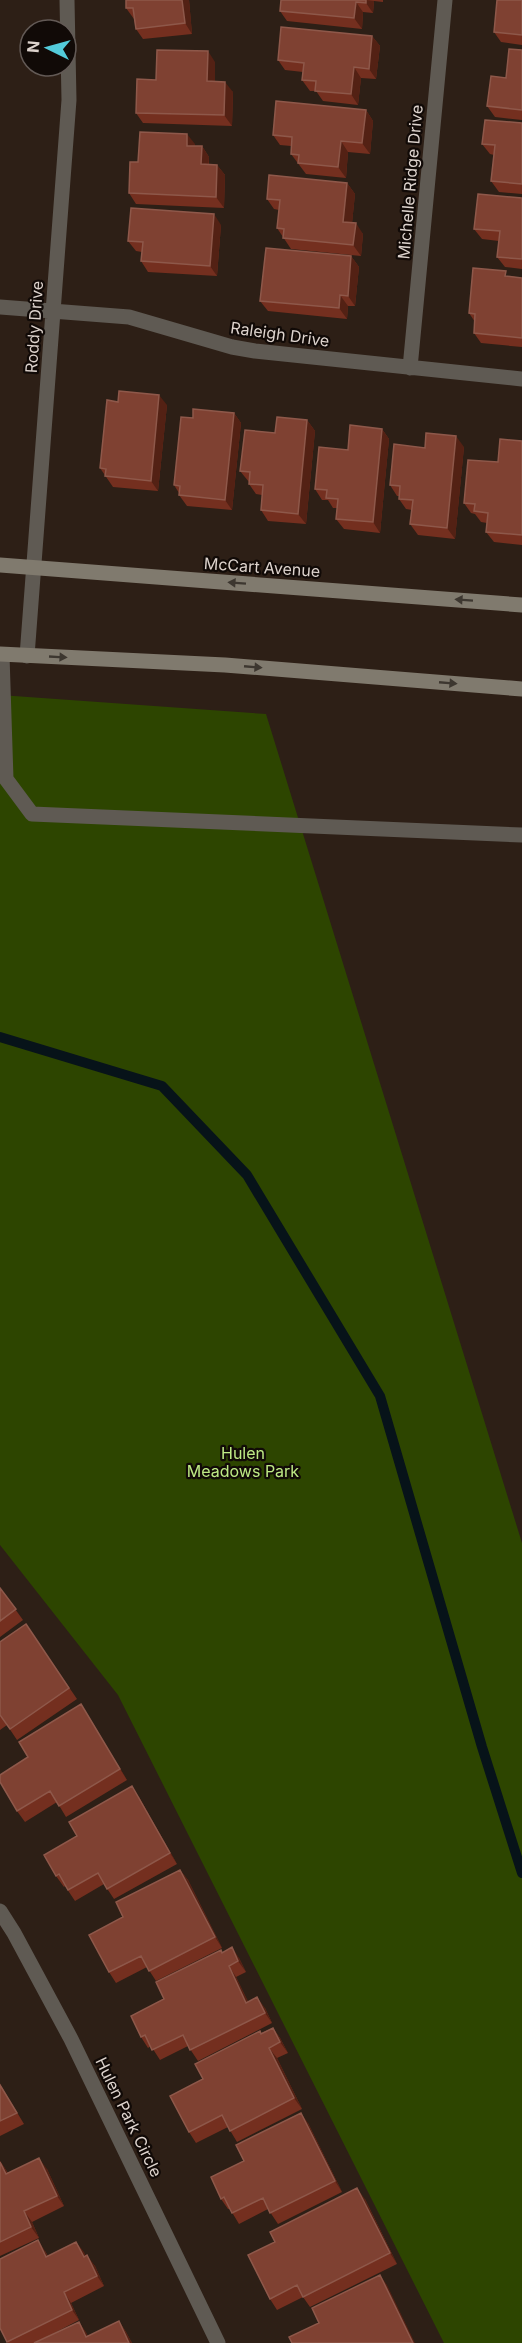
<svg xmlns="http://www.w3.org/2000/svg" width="522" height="2343" font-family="Inter,sans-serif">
<rect width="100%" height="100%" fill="#2d1f16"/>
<path fill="#2d4500" d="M0 695 266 714 522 1543V2343H444L118 1695 0 1545Z"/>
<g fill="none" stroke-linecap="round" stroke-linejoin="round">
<path stroke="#071319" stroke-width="10" d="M0 1037 162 1086 247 1175 380 1396 482 1747 522 1873"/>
<path stroke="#5f5a53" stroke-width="15" d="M2 655 6 779 32 814 522 835"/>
<path stroke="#5f5a53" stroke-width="15" d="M0 307 129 317 232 347 255 351 522 379
M410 368 445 0
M27 656 69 100 67 0
M0 1911 14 1933 71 2039 218 2343"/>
<path stroke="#807a6e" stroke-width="15" d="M0 565 522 605
M0 654 225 665 522 689"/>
</g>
<path fill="#742f1f" d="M189 0 192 34 143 39 136 29 134 19 126 8Z
M281 0H383V2L374 1 373 13 363 12 362 29 287 21 280 11Z
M522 0V45L501 42 494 32 514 1Z
M372 36 380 46 376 79 361 78 358 105 323 101 316 91H310L302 80 303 72 285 70 278 60Z
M522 50V120L495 117 487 106 506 78Z
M215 62V81L233 92 232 126 143 123 136 113 156 80Z
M366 110 373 121 370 154 348 152 346 178 306 174 291 154V146L280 145 273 135Z
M522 123V194L499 192 491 181 494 155 490 154 482 144Z
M195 144V146H202L209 157V164L217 165 225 175 224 208 136 204 129 193 138 162Z
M347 183 355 194 352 223 363 234 361 256 291 249 277 228 279 210 274 209 267 199Z
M522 198V269L505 267 497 257 499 241 482 239 474 229Z
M221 225 217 276 148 272 141 261 142 252 136 251 128 241Z
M351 256 359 267 355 306H348L347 319 268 311 260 301Z
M510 276 522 278V347L481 343 474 333 475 322 469 313Z
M118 402 167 405 158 491 113 487 100 468Z
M234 413 241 423 232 510 187 506 179 495V493L174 485 193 418Z
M307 420 315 431 306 524 268 521 261 510 262 495 256 494 249 484V482L240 471 275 433Z
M382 429 389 439 380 533 344 529 336 519 337 508H333L328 500H322L315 489 348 450Z
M522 441V545L494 542 486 532 487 523 481 522 475 514 471 513 464 503 498 462Z
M464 447 455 539 418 535 410 524 412 510 406 509 399 499V496H397L390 485 425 448Z
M0 1588 23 1620 0 1637Z
M26 1624 77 1699 17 1740 7 1725 0 1730V1642Z
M81 1704 88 1715 127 1780 66 1817 57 1802 25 1822 17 1811 28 1757Z
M139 1797 177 1864 114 1899 104 1884 75 1901 65 1886 64 1887 56 1876 77 1836Z
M180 1870 188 1880 222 1948 156 1981 147 1967 116 1983 109 1972 123 1917Z
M222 1952 239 1958 246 1972 236 1977 248 2002 265 2008 272 2023 198 2061 188 2046 160 2060 151 2046 148 2048 141 2037 164 1999Z
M273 2028 280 2038 288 2053 277 2058 302 2109 237 2142 228 2127 196 2143 189 2132 203 2079 261 2033Z
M0 2084 24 2124 0 2136Z
M308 2123 342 2192 278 2224 268 2209 239 2224 230 2209H228L221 2199 244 2161Z
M0 2161 8 2173 47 2169 64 2206 32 2222 39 2238 0 2256Z
M365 2199 397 2264 310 2307 303 2297 277 2310 270 2299Z
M76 2242 86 2256 95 2266 104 2286 71 2303 79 2320 41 2340 79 2322 88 2336 119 2321 126 2332 132 2343H8L0 2328 45 2251 48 2256Z"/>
<path fill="#532114" d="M182 0H189L192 34 185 23Z
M366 0 374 1 373 13 366 3Z
M356 2 363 12 362 29 354 18Z
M372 36 380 46 376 79 369 69Z
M208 51 215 62V92L207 81Z
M354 67 361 78 358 105 351 94Z
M225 82 233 92 232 126 224 115Z
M366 110 373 121 370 154 362 143Z
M187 134 195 144 194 157 187 146Z
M341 141 348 152 346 178 338 167Z
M202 146 209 157 208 175 201 164Z
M217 165 225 175 224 208 216 197Z
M347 183 355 194 351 233 343 222Z
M214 214 221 225 217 276 210 266Z
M356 223 363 234 361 256 353 245Z
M351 256 359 267 355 306 348 296Z
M340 295 348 306 347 319 339 308Z
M159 395 167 405 158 491 151 481Z
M234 413 241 423 232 510 225 500Z
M307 420 315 431 306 524 298 514Z
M382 429 389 439 380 533 373 522Z
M456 436 464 447 455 539 447 528Z
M81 1704 88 1715 127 1780 120 1769Z
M132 1786 139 1797 177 1864 170 1853Z
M180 1870 188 1880 222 1948 215 1937Z
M232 1947 239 1958 246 1972 238 1961Z
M229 1966 236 1977 254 2013 246 2003Z
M257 1997 265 2008 272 2023 265 2013Z
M273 2028 280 2038 288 2053 280 2042Z
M269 2048 277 2058 302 2109 294 2098Z
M301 2113 308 2123 342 2192 335 2181Z
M39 2158 47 2169 64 2206 57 2196Z
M0 2161 6 2170 13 2185 6 2174Z
M357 2188 365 2199 397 2264 390 2253Z
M24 2211 32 2222 39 2238 31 2227Z
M38 2240 45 2251 53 2267 46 2257Z
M76 2242 84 2252 91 2268 84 2257Z
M87 2255 95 2266 104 2286 97 2276Z
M380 2275 387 2285 415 2343H413Z
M64 2292 71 2303 79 2320 72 2310Z
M119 2321 126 2332 132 2343H129Z
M79 2322 86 2332 91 2343 86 2337Z"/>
<path fill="#7f4132" stroke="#8e584a" stroke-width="1.5" d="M126 0H182L185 23 136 29 133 8H126Z
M281 0H366V3L356 2 354 18 280 11Z
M497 0H522V35L494 32Z
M281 27 372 36 369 69 354 67 351 94 315 91 316 81 302 80 304 63 278 60Z
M509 49 522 50V110L487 106 491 76 506 78Z
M157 50 208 51 207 81 225 82 224 115 136 113 137 79 156 80Z
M276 101 366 110 362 143 341 141 338 167 298 163 299 155 291 154 292 137 273 135Z
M485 120 522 123V184L491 181 495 145 482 144Z
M140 132 187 134V146H202L201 164 217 165 216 197 129 193 130 162H138Z
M269 175 347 183 343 222 356 223 353 245 283 238 284 229 277 228 280 200 267 199Z
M478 194 522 198V259L497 257 500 231 474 229Z
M131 208 214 214 210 266 141 261 143 242 128 241Z
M266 248 351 256 348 296 340 295 339 308 260 301Z
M473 268 506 271 505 276 522 278V338L474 333 475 314 469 313Z
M119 391 159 395 151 481 105 476 106 469 100 468 107 400 118 402Z
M193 409 234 413 225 500 179 495 180 486 174 485 181 417 193 418Z
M277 417 307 420 298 514 261 510 263 485 249 484 250 472 240 471 245 430 275 433Z
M350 425 382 429 373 522 336 519 338 499 326 498 327 490 315 489 319 447 348 450Z
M426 433 456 436 447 528 410 524 413 500 399 499 400 486 390 485 394 444 425 448Z
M500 439 522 441V535L486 532 488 513 474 511 475 504 464 503 468 460 498 462Z
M0 1588 16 1609 0 1621Z
M26 1624 69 1688 10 1729 0 1715V1642Z
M81 1704 120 1769 59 1806 50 1791 17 1811 0 1782V1775L28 1757 19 1742Z
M132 1786 170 1853 107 1889 98 1873 68 1890 59 1874 56 1876 44 1855 77 1836 69 1822Z
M180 1870 215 1937 149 1971 141 1956 109 1972 89 1935 123 1917 116 1902Z
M232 1947 238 1961 229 1966 246 2003 257 1997 265 2013 190 2050 183 2035 152 2050 145 2035 141 2037 131 2016 164 1999 156 1982 221 1950 222 1953Z
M273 2028 280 2042 269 2048 294 2098 230 2131 222 2115 189 2132 170 2096 203 2079 195 2064 260 2031 261 2034Z
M0 2085 17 2113 0 2121Z
M301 2113 335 2181 270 2213 263 2198 232 2213 224 2197 221 2199 211 2177 244 2161 236 2145Z
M39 2158 57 2196 24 2211 31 2227 0 2242V2162L6 2174Z
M357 2188 390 2253 303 2297 297 2285 270 2299 248 2255 275 2242 270 2232Z
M38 2240 46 2257 76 2242 84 2257 87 2255 97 2276 64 2292 72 2310 7 2342 0 2328V2259Z
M380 2275 413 2343H292L289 2337 319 2323 312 2308Z
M119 2321 129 2343H34L79 2322 86 2337Z"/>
<defs><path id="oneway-solid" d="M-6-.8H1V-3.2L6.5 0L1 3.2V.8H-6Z" transform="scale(1.5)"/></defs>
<g fill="#3d3730">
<use href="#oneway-solid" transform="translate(237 583) rotate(-176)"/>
<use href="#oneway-solid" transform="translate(464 600) rotate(-176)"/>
<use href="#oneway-solid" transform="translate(58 657) rotate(3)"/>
<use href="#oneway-solid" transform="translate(253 667) rotate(5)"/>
<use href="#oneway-solid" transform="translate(448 683) rotate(5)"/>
</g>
<g text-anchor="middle" stroke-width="4.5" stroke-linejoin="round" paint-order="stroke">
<g font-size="16" fill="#ddd3cd" stroke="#110a07">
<text transform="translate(410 182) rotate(-85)" y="6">Michelle Ridge Drive</text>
<text transform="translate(34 327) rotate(-86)" y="6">Roddy Drive</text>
<text transform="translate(280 334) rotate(8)" y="6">Raleigh Drive</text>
<text transform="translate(262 567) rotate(4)" y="6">McCart Avenue</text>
<text transform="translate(129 2117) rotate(64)" y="6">Hulen Park Circle</text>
</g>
<g font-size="16" fill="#beea85" stroke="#110a07">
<text x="243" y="1459">Hulen<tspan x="243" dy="18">Meadows Park</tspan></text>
</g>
</g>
<g transform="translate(48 48) rotate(275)"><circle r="28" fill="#110a07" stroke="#635a56" stroke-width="1.5"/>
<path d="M0-4.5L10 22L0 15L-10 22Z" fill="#53cbda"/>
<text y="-9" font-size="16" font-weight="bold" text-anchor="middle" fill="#ddd3cd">N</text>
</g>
</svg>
